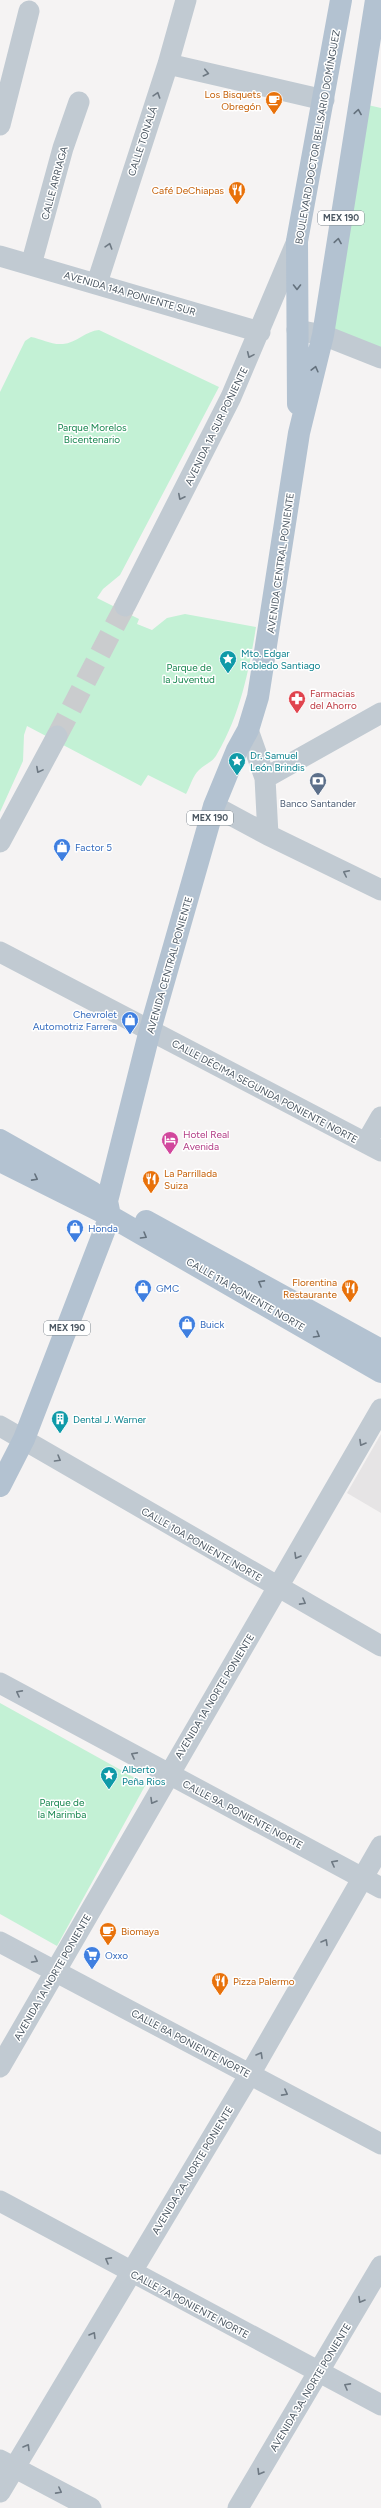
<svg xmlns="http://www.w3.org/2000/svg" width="381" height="2508" font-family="Figtree,sans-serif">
<rect width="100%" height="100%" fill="#f5f3f3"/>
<path fill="#e6e4e5" d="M381 1434V1513L347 1493Z"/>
<path fill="#c3f1d5" d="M359 103 381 108V358L323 335Z
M99 330 219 387 120 575 103 589 97 598 139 619 137 624 152 630 167 618 185 614 256 627C249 671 240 715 217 754 212 763 206 763 199 770 193 775 190 787 186 794L148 775 141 786 27 726 24 735 23 761 0 812V392L25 341 31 337C42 339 51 345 63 344 76 343 86 331 99 330Z
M0 1703 146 1784 57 1946 0 1914Z"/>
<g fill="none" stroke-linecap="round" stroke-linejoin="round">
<path stroke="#caccce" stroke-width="21" stroke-dasharray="21 10" stroke-linecap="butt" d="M57 736 125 606"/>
<path stroke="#c1cad2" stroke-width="21" d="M168 64 324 100
M0 125 29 11
M0 256 260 332
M31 265 63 148 79 102
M97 283 168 64 186 0
M297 330 323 335 381 358
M125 606 231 397 297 241
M248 730 265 778 268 835
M265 778 381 713
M214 806 268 835 381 890
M0 842 57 736
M0 952 381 1151
M366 1143 381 1117
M0 1426 381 1646
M0 1683 381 1888
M0 1942 381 2144
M0 2067 381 1409
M0 2201 381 2405
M0 2460 91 2508
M0 2492 250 2074 381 1846
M238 2508 381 2266"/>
<path stroke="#b3c2d1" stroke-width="22" d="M298 404 297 241 341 0
M0 1140 92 1192
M0 1161 110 1216 381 1372
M146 1221 381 1350
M0 1486 24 1439 110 1216 107 1201 150 1030 214 806 237 750 248 730 258 697 299 433 323 335 376 0"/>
</g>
<defs><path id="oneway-chevron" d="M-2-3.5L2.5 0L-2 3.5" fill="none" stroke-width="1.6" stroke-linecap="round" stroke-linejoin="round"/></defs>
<g stroke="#6e7983">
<use href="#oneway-chevron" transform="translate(206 73) rotate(13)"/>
<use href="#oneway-chevron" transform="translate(157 95) rotate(-72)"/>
<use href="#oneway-chevron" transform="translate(109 246) rotate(-73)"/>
<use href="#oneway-chevron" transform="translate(250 355) rotate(114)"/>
<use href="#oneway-chevron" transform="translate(181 497) rotate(117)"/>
<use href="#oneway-chevron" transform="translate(39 770) rotate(118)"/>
<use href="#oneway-chevron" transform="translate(346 873) rotate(-154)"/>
<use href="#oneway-chevron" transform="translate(362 1443) rotate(120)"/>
<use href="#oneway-chevron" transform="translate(58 1459) rotate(30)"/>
<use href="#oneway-chevron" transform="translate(297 1556) rotate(120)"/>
<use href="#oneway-chevron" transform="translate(303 1602) rotate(29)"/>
<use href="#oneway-chevron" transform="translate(19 1693) rotate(-152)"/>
<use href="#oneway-chevron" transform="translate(134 1755) rotate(-152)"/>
<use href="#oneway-chevron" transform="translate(153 1801) rotate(120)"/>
<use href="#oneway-chevron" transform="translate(334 1863) rotate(-152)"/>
<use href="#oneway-chevron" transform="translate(325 1942) rotate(-60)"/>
<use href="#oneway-chevron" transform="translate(35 1960) rotate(28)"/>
<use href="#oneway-chevron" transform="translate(260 2055) rotate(-60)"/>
<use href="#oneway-chevron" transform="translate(285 2093) rotate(28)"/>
<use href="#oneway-chevron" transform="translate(108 2260) rotate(-151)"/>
<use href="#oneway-chevron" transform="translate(361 2300) rotate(120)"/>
<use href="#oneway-chevron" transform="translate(93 2335) rotate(-59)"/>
<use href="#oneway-chevron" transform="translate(347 2386) rotate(-151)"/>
<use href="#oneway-chevron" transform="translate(27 2447) rotate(-59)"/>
<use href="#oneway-chevron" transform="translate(260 2472) rotate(121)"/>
<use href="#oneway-chevron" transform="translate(59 2491) rotate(28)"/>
</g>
<g stroke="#64717d">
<use href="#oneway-chevron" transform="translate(358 112) rotate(-81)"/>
<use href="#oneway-chevron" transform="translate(338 241) rotate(-81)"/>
<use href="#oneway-chevron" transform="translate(297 287) rotate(90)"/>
<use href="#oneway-chevron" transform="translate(315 369) rotate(-76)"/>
<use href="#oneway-chevron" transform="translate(35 1178) rotate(28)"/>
<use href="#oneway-chevron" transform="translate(144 1236) rotate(30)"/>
<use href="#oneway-chevron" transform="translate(261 1283) rotate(-151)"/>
<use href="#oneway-chevron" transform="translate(317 1335) rotate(30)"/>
</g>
<defs>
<symbol id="cafe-pin" viewBox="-11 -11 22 30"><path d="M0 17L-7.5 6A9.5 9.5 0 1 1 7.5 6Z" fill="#e8710a" stroke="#fff"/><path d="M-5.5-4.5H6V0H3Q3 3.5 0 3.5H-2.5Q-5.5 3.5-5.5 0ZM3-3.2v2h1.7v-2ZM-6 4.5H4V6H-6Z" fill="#fff"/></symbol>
<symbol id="restaurant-pin" viewBox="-11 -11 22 30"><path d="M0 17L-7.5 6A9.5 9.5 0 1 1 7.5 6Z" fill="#e8710a" stroke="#fff"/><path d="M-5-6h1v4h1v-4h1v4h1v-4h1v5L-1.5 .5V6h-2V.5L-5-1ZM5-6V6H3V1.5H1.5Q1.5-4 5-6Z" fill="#fff"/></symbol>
<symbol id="sight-pin" viewBox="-11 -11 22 30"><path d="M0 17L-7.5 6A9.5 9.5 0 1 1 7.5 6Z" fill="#0f9aa8" stroke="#fff"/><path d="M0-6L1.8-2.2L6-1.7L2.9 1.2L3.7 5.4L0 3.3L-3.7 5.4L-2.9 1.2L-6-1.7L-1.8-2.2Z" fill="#fff"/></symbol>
<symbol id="pharmacy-pin" viewBox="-11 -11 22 30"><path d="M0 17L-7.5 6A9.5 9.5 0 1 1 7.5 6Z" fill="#e0444e" stroke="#fff"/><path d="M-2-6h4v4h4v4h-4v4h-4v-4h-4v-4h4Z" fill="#fff"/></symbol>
<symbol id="bank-pin" viewBox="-11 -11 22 30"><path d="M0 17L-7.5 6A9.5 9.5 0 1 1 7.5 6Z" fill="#5c6f8a" stroke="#fff"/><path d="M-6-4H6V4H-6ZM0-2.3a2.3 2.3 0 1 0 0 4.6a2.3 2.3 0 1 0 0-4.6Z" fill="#fff"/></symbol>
<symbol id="shop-pin" viewBox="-11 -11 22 30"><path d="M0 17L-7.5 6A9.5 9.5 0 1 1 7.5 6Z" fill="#3f7fe0" stroke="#fff"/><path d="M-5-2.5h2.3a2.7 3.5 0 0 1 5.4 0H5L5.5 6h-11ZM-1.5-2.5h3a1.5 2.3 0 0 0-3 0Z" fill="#fff"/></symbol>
<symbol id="hotel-pin" viewBox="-11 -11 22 30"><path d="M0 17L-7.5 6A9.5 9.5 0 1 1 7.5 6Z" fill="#d1479c" stroke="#fff"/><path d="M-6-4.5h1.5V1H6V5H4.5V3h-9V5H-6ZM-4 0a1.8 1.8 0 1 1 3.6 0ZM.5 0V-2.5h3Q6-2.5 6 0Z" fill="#fff"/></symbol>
<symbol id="building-pin" viewBox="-11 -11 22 30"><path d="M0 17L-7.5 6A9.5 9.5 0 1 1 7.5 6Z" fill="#0f9aa8" stroke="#fff"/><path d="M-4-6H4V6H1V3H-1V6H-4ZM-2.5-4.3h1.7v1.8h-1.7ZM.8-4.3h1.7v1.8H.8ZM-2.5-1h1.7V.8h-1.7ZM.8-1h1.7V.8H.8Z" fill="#fff"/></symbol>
<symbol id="supermarket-pin" viewBox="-11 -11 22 30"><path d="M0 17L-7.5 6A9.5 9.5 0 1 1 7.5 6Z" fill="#3f7fe0" stroke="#fff"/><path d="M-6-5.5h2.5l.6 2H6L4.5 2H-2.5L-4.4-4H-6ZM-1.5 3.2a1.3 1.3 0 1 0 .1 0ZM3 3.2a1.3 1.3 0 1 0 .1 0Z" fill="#fff"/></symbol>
</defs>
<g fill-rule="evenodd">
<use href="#cafe-pin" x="264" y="90" width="20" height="27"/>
<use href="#restaurant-pin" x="227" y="180" width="20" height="27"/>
<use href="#sight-pin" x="218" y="649" width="20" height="27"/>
<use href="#pharmacy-pin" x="287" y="689" width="20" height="27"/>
<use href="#sight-pin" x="227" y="751" width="20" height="27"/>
<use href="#bank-pin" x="308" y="771" width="20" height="27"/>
<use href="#shop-pin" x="52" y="837" width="20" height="27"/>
<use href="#shop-pin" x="120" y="1010" width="20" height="27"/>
<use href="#hotel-pin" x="160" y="1130" width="20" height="27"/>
<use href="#restaurant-pin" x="141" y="1169" width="20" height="27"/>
<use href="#shop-pin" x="65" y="1218" width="20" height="27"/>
<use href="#shop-pin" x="133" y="1278" width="20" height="27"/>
<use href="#restaurant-pin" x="340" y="1278" width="20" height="27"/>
<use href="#shop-pin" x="177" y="1314" width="20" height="27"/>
<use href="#building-pin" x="50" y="1409" width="20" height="27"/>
<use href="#sight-pin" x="99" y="1765" width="20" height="27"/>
<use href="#cafe-pin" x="98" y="1921" width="20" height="27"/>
<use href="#supermarket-pin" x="82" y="1945" width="20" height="27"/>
<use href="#restaurant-pin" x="210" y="1971" width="20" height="27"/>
</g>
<g text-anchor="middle" stroke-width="3" stroke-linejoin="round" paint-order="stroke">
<g fill="#fff" stroke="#808990" stroke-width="1">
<rect x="318" y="211" width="46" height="14" rx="3"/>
<rect x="187" y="811" width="46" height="14" rx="3"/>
<rect x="44" y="1321" width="46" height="14" rx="3"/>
</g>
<g font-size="9" font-weight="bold" fill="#4a5661">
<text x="341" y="221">MEX 190</text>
<text x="210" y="821">MEX 190</text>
<text x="67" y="1331">MEX 190</text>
</g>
<g font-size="10" fill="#c56008" stroke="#fff" text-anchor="end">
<text x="261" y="98">Los Bisquets<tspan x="261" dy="12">Obregón</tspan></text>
<text x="224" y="194">Café DeChiapas</text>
<text x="164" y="1177" text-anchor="start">La Parrillada<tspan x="164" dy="12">Suiza</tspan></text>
<text x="337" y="1286">Florentina<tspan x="337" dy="12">Restaurante</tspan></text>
<text x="121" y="1935" text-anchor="start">Biomaya</text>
<text x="233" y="1985" text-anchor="start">Pizza Palermo</text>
</g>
<g font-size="10" fill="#4a5661" stroke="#fff">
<text transform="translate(317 137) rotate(-80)" y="4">BOULEVARD DOCTOR BELISARIO DOMÍNGUEZ</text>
<text transform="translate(142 141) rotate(-72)" y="4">CALLE TONALÁ</text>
<text transform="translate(54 183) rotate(-75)" y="4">CALLE ARRIAGA</text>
<text transform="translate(130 293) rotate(16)" y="4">AVENIDA 14A PONIENTE SUR</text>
<text transform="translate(216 426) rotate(-64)" y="4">AVENIDA 1A SUR PONIENTE</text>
<text transform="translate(280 563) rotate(-82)" y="4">AVENIDA CENTRAL PONIENTE</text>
<text transform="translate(169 965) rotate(-74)" y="4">AVENIDA CENTRAL PONIENTE</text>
<text transform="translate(265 1091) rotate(28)" y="4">CALLE DÉCIMA SEGUNDA PONIENTE NORTE</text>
<text transform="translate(246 1294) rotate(30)" y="4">CALLE 11A PONIENTE NORTE</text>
<text transform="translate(202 1544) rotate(30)" y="4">CALLE 10A PONIENTE NORTE</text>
<text transform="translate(214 1696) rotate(-59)" y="4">AVENIDA 1A NORTE PONIENTE</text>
<text transform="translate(243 1814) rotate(28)" y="4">CALLE 9A. PONIENTE NORTE</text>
<text transform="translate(52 1977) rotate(-60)" y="4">AVENIDA 1A NORTE PONIENTE</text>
<text transform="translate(191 2043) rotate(28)" y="4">CALLE 8A PONIENTE NORTE</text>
<text transform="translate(192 2170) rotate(-59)" y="4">AVENIDA 2A. NORTE PONIENTE</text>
<text transform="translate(190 2304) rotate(28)" y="4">CALLE 7A PONIENTE NORTE</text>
<text transform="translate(310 2387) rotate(-59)" y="4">AVENIDA 3A. NORTE PONIENTE</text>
</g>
<g font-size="10" fill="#17864f" stroke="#fff">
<text x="92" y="431">Parque Morelos<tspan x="92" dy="12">Bicentenario</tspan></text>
<text x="189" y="671">Parque de<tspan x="189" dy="12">la Juventud</tspan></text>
<text x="62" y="1806">Parque de<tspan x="62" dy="12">la Marimba</tspan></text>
</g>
<g font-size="10" fill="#0d838f" stroke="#fff" text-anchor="start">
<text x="241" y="657">Mto. Edgar<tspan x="241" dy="12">Robledo Santiago</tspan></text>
<text x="250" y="759">Dr. Samuel<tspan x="250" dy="12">León Brindis</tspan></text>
<text x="73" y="1423">Dental J. Warner</text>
<text x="122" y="1773">Alberto<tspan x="122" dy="12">Peña Rios</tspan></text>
</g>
<g font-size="10" fill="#be3a42" stroke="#fff" text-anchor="start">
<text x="310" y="697">Farmacias<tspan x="310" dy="12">del Ahorro</tspan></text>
</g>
<g font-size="10" fill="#4e5e75" stroke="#fff">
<text x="318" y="807">Banco Santander</text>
</g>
<g font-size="10" fill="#366cbe" stroke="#fff" text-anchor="start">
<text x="75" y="851">Factor 5</text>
<text x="117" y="1018" text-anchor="end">Chevrolet<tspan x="117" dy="12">Automotriz Farrera</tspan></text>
<text x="88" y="1232">Honda</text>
<text x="156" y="1292">GMC</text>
<text x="200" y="1328">Buick</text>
<text x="105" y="1959">Oxxo</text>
</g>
<g font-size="10" fill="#b23c85" stroke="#fff" text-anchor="start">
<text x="183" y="1138">Hotel Real<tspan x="183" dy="12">Avenida</tspan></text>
</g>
</g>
</svg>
